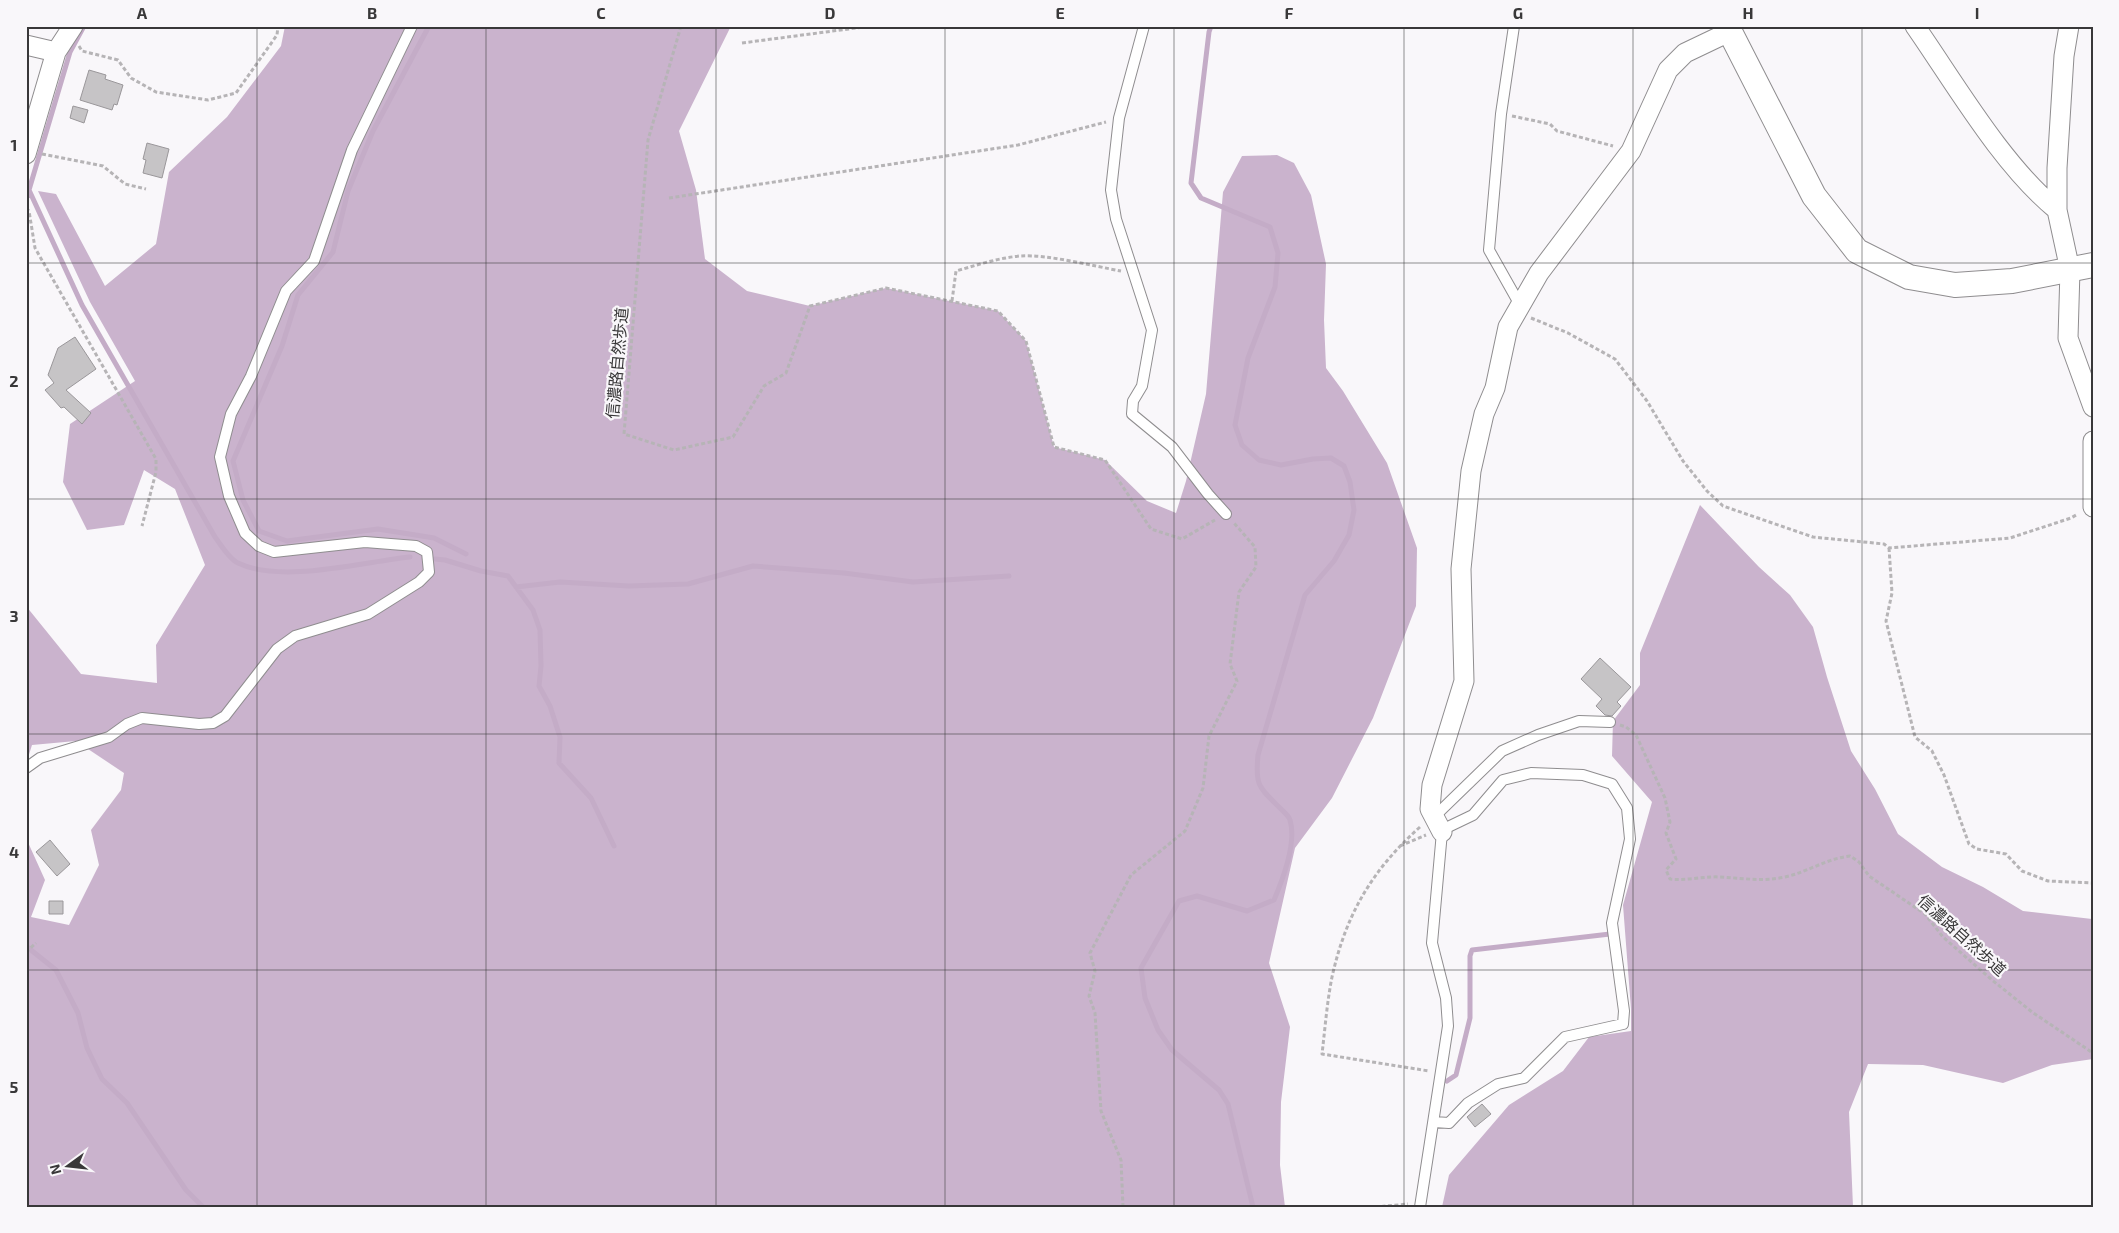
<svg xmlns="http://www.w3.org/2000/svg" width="2119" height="1233" font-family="'Exo 2','Noto Sans JP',sans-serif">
<rect width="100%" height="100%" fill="#f9f7fa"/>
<path fill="#cab3cd" d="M285 26H731L679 131 696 190 705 259 747 291 810 306 886 288 998 311 1026 341 1054 447 1105 460 1147 501 1176 513 1186 481 1206 394 1223 192 1242 156 1277 155 1294 163 1311 195 1326 264 1324 320 1326 368 1343 391 1387 463 1417 548 1416 606 1373 718 1332 798 1295 848 1269 963 1290 1027 1281 1102 1280 1165 1285 1207H26V838L45 880 31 917 69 925 99 865 91 830 121 790 124 773 76 741 32 745 26 764V606L81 674 157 683 156 645 205 565 175 489 144 470 124 525 87 530 63 482 70 424 135 381 90 302 38 191 56 194 105 286 156 244 169 172 227 117 281 46Z
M1700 505 1759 567 1790 595 1813 627 1827 677 1851 751 1875 789 1898 834 1942 867 1983 887 2023 911 2092 919 2093 1059 2052 1065 2003 1083 1923 1065 1868 1064 1849 1112 1853 1207H1442L1449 1175 1509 1105 1563 1071 1589 1037 1631 1031V1009L1623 905 1652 802 1612 756 1613 721 1640 685V653Z"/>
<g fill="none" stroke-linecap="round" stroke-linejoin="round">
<path stroke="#c4acc7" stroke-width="5" d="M429 26 373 131 348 191 333 252 298 295 282 346 233 461 243 500 259 531 287 541 378 529 434 538 466 554
M1211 26 1209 32 1191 183 1201 198 1270 227 1278 253 1275 287 1248 358 1235 425 1242 445 1259 460 1281 465 1313 459 1331 458 1344 466 1350 482 1354 510 1349 535 1334 561 1305 595 1258 755C1255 787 1259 787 1281 809 1284 812 1289 816 1290 820 1297 843 1283 879 1274 900L1247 911 1197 896 1179 901 1141 968 1145 998 1158 1030 1172 1050 1219 1090 1228 1104 1253 1207
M29 190 82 305 215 537C221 545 229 559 238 563 281 584 362 562 410 557
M26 200 70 52 84 26
M435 559 445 560 481 571 508 576 533 610 540 630 541 666 539 686 550 706 560 737 559 763 591 798 614 846
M516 587 560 582 629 586 688 584 753 566 844 573 913 582 1009 576
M26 946 56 970 78 1013 87 1048 102 1079 127 1103 186 1190 203 1207
M1447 1081 1456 1075 1470 1018V956L1472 950 1610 934"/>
</g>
<path fill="#c6c4c6" stroke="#9a979a" d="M89 70 106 75 105 79 123 85 117 105 114 104 112 110 80 100Z
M73 106 88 110 84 123 70 118Z
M147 143 169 149 162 178 143 173 146 160 143 159Z
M75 337 96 369 66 390 91 413 82 424 64 407 61 408 45 390 54 383 48 375 58 348Z
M1600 658 1631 687 1617 702 1621 706 1612 716 1605 715 1596 706 1602 699 1581 679Z
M50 840 70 864 57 876 36 852Z
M49 901H63V914H49Z
M1482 1104 1491 1114 1475 1127 1467 1117Z"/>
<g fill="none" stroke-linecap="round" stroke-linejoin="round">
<defs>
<path id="service" d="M1144 26 1119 118 1111 190 1116 219 1152 330 1142 386 1133 401 1132 414 1172 447 1208 494 1226 514
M1514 26 1501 114 1489 250 1520 305
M26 768 40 758 109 737 127 724 142 718 199 724 213 723 225 716 277 649 295 636 368 614 419 582 429 572 427 552 416 546 365 542 274 552 259 546 245 533 229 496 220 457 231 414 251 376 286 291 314 261 352 150 412 26
M1435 816 1502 751 1538 735 1579 721 1610 722
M1420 1207 1448 1026 1446 998 1432 943 1442 832 1448 827 1473 815 1503 780 1531 773 1583 775 1612 784 1627 808 1630 839 1612 923 1624 1011 1623 1024 1565 1037 1524 1078 1498 1084 1468 1103 1449 1123 1434 1122"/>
<path id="minor" d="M1915 26C1956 85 2002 165 2057 210
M2069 26 2064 56 2057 168V210L2070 270 2068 338 2093 407
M26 45 56 52
M26 154 56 52 73 26
M2093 441V507
M1442 832 1430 809 1432 785 1464 681 1461 569 1471 471 1484 414 1495 388 1508 327 1539 273 1631 151 1668 70 1685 53 1729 32"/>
<path id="tertiary" d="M1727 26 1814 196 1857 251 1909 277 1955 285 2012 281 2093 265"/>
</defs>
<use href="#service" stroke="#8f8d8f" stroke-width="12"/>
<use href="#minor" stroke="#8f8d8f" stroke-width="21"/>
<use href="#tertiary" stroke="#8f8d8f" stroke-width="26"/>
<path stroke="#b6b4b6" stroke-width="3" stroke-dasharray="4 2.5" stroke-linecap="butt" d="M681 26 648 140 624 434 674 450 733 437 764 386 786 373 810 306 886 288 998 311 1026 341 1054 447 1105 460 1151 529 1182 539 1215 520
M742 43 871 26
M79 46 82 51 118 60 131 78 156 92 208 100 236 93 277 35 278 26
M1512 116 1550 124 1557 131 1613 146
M42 154 103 166 125 184 146 189
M669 198 1018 145 1106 122
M26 208 29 211 35 248 156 459V472L142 526
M952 301 956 271C977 265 998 258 1020 256 1047 254 1093 266 1121 271
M1531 318 1568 333 1615 359 1647 401 1683 461 1707 491 1723 506 1813 537 1884 544 1889 548 2010 538 2071 518 2078 514
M1889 548 1892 593 1886 621 1915 737 1932 751 1944 775 1969 844 1977 849 2006 854 2022 871 2048 881 2093 883
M1620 725 1626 727 1636 735 1665 798 1670 822 1666 833 1676 859 1666 870 1670 879C1687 881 1703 876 1720 877 1742 878 1763 882 1785 877 1808 872 1825 859 1850 856L1859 862 1869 876 1925 914 1943 937 1992 980 2032 1012 2093 1053
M1420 827C1372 870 1346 914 1332 977 1327 1002 1325 1029 1322 1054L1429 1071
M1400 846 1426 835
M26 952 36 943
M1123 1207 1121 1160 1101 1111 1095 1013 1089 996 1095 971 1090 953 1131 875 1185 831 1203 788 1209 736 1237 681 1230 664 1239 592 1256 567 1255 547 1234 523
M1375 1207 1408 1204"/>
<use href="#service" stroke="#fff" stroke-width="10"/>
<use href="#minor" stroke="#fff" stroke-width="19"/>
<use href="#tertiary" stroke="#fff" stroke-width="24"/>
</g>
<path fill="none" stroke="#393839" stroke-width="1" stroke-opacity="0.55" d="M257 26V1207M486 26V1207M716 26V1207M945 26V1207M1174 26V1207M1404 26V1207M1633 26V1207M1862 26V1207M26 263H2093M26 499H2093M26 734H2093M26 970H2093"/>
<g text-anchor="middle" stroke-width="4.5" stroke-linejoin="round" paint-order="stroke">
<g font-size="16" fill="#393839" stroke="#f9f7fa">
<text transform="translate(617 363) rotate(-85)" y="6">信濃路自然歩道</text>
<text transform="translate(1962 935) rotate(42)" y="6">信濃路自然歩道</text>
</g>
</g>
<rect width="2119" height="1233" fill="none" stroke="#f9f7fa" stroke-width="55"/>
<g transform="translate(68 1166) rotate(255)" stroke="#f9f7fa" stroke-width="4" paint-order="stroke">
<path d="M0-4L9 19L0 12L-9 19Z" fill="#393839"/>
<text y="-8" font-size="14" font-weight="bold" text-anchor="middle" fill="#393839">N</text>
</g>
<rect x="28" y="28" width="2064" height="1178" fill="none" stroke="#393839" stroke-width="2"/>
<g font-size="16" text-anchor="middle" font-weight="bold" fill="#393839">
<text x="142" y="19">A</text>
<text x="372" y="19">B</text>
<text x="601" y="19">C</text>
<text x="830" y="19">D</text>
<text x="1060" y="19">E</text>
<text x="1289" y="19">F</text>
<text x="1518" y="19">G</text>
<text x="1748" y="19">H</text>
<text x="1977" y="19">I</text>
<text x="14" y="151">1</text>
<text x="14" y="387">2</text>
<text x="14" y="622">3</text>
<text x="14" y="858">4</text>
<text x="14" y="1093">5</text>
</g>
</svg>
